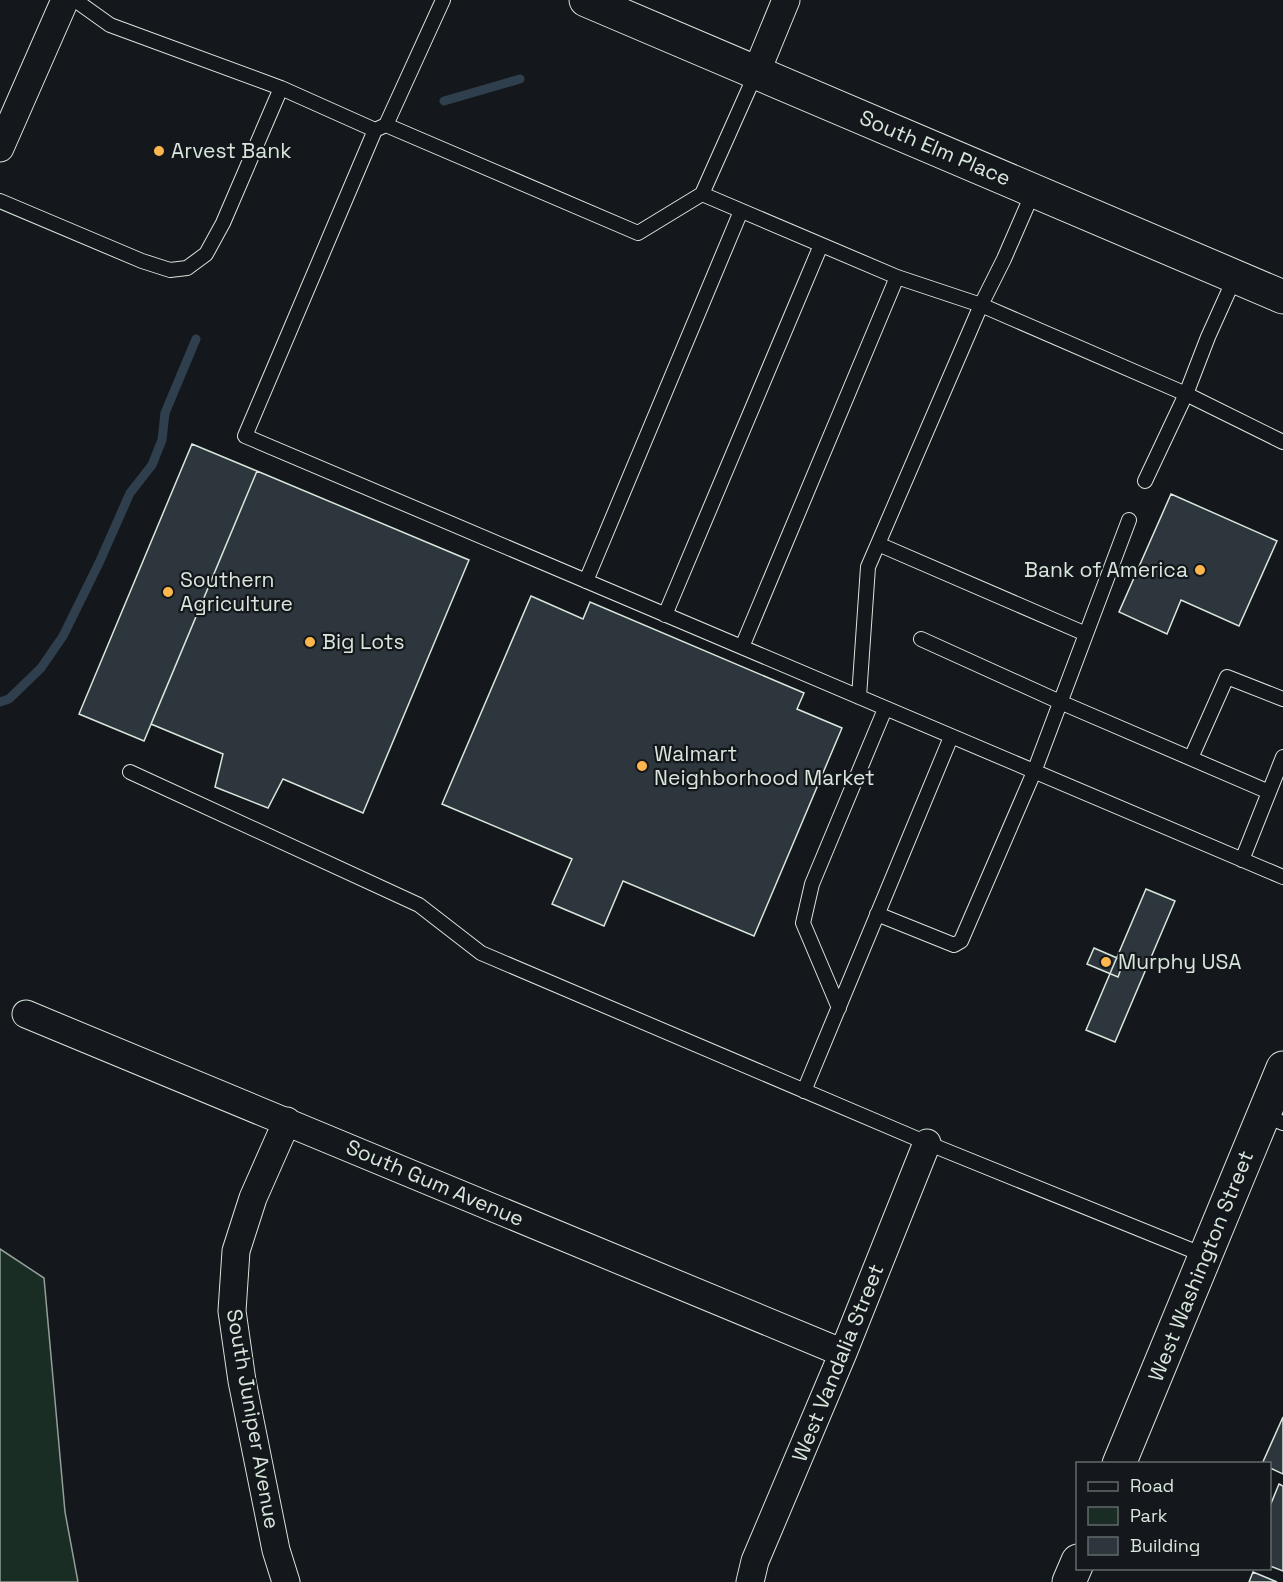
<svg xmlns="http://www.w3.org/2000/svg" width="1283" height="1582" font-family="'Space Grotesk',sans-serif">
<rect width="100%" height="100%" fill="#14181c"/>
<path fill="#1a2d24" stroke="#939e99" stroke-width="1.5" d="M0 1249 44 1278 65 1512 78 1582H0Z"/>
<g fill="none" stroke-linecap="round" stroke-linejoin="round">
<path stroke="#2f3f4d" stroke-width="9" d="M444 101 520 79
M0 702 9 699 41 668 63 636 99 563 130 493 152 465 162 440 165 413 196 339"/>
</g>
<path fill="#2c363c" stroke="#d8e6dc" stroke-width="1.5" d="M192 444 257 471 144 741 79 714Z
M257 471 469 560 363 813 283 779 268 808 215 787 223 754 151 724Z
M1171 494 1277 541 1239 626 1181 600 1167 634 1119 612Z
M531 596 583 619 590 602 804 693 797 709 842 728 754 936 623 881 604 926 552 904 572 859 442 804Z
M1146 889 1175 901 1115 1042 1086 1030Z
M1094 948 1124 961 1118 977 1087 964Z
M1283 1417V1474L1270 1468V1464H1262Z
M1279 1484 1283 1486V1571L1270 1566V1506Z
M1253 1572 1277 1582H1249Z"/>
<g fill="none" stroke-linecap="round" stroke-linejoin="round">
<defs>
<path id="service" d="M75 0 110 25 281 88 375 130
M443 0 386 125 375 130 245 436 1283 877
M386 125 638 233 702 194 756 73
M702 194 897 277 981 305 1186 394 1145 481
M0 201 142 261 170 270 187 268 206 254 223 223 281 88
M1235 277 1208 337 1186 394 1283 442
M878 544 1086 634
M586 581 741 211
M665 615 821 245
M921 639 1060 702 1269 792
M742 647 897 277
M859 697 868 567 981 305 1004 259 1034 190
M1191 758 1227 677 1283 699
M130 772 419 905 481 953 927 1143 1206 1256
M1242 860 1283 757
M877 914 954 945 961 941 1034 772 1129 520
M839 1008 803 923 812 884 885 709
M804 1091 951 737
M1263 1115 1283 1123"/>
<path id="minor" d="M756 73 786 0
M0 148 65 0
M26 1014 843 1353
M286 1582 276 1550 242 1381 232 1311 236 1251 253 1198 287 1121
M750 1582 755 1561 843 1353 927 1143"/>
<path id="secondary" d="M1119 1464 1283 1068
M1069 1582 1078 1561"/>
<path id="primary" d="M586 0 1283 297"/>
</defs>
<use href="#service" stroke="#d8e6dc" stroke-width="16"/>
<use href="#minor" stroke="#d8e6dc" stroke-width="29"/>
<use href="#secondary" stroke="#d8e6dc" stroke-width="35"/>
<use href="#primary" stroke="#d8e6dc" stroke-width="35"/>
<use href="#service" stroke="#14181c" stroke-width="14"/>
<use href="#minor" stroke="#14181c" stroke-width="27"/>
<use href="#secondary" stroke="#14181c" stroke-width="33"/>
<use href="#primary" stroke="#14181c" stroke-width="33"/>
</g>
<g fill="#ffb74d" stroke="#14181c" stroke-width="2">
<circle cx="159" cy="151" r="6"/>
<circle cx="1200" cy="570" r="6"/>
<circle cx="168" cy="592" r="6"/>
<circle cx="310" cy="642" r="6"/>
<circle cx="642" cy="766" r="6"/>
<circle cx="1106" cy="962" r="6"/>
</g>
<g text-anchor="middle" stroke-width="4.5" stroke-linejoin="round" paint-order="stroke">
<g font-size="21" fill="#d8e6dc" stroke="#14181c">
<text transform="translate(935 148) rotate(23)" y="7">South Elm Place</text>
<text transform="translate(435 1183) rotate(23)" y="7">South Gum Avenue</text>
<text transform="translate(1201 1266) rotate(-68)" y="7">West Washington Street</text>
<text transform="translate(838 1363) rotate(-68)" y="7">West Vandalia Street</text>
<text transform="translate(253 1419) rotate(80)" y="7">South Juniper Avenue</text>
</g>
<g font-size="21" fill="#d8e6dc" stroke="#14181c" text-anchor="start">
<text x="171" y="158">Arvest Bank</text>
<text x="1188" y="577" text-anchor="end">Bank of America</text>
<text x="180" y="587">Southern<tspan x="180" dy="24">Agriculture</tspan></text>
<text x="322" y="649">Big Lots</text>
<text x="654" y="761">Walmart<tspan x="654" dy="24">Neighborhood Market</tspan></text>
<text x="1118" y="969">Murphy USA</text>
</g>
</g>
<rect x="1076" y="1462" width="195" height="108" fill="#14181c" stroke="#626a69" stroke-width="1.5"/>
<rect x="1088" y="1482" width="30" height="9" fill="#14181c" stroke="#626a69" stroke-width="1.5"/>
<text x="1130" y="1492" font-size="18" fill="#d8e6dc">Road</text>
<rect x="1088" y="1507" width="30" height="18" fill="#1a2d24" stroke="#626a69" stroke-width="1.5"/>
<text x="1130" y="1522" font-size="18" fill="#d8e6dc">Park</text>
<rect x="1088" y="1537" width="30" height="18" fill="#2c363c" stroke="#626a69" stroke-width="1.5"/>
<text x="1130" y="1552" font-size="18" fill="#d8e6dc">Building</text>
</svg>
